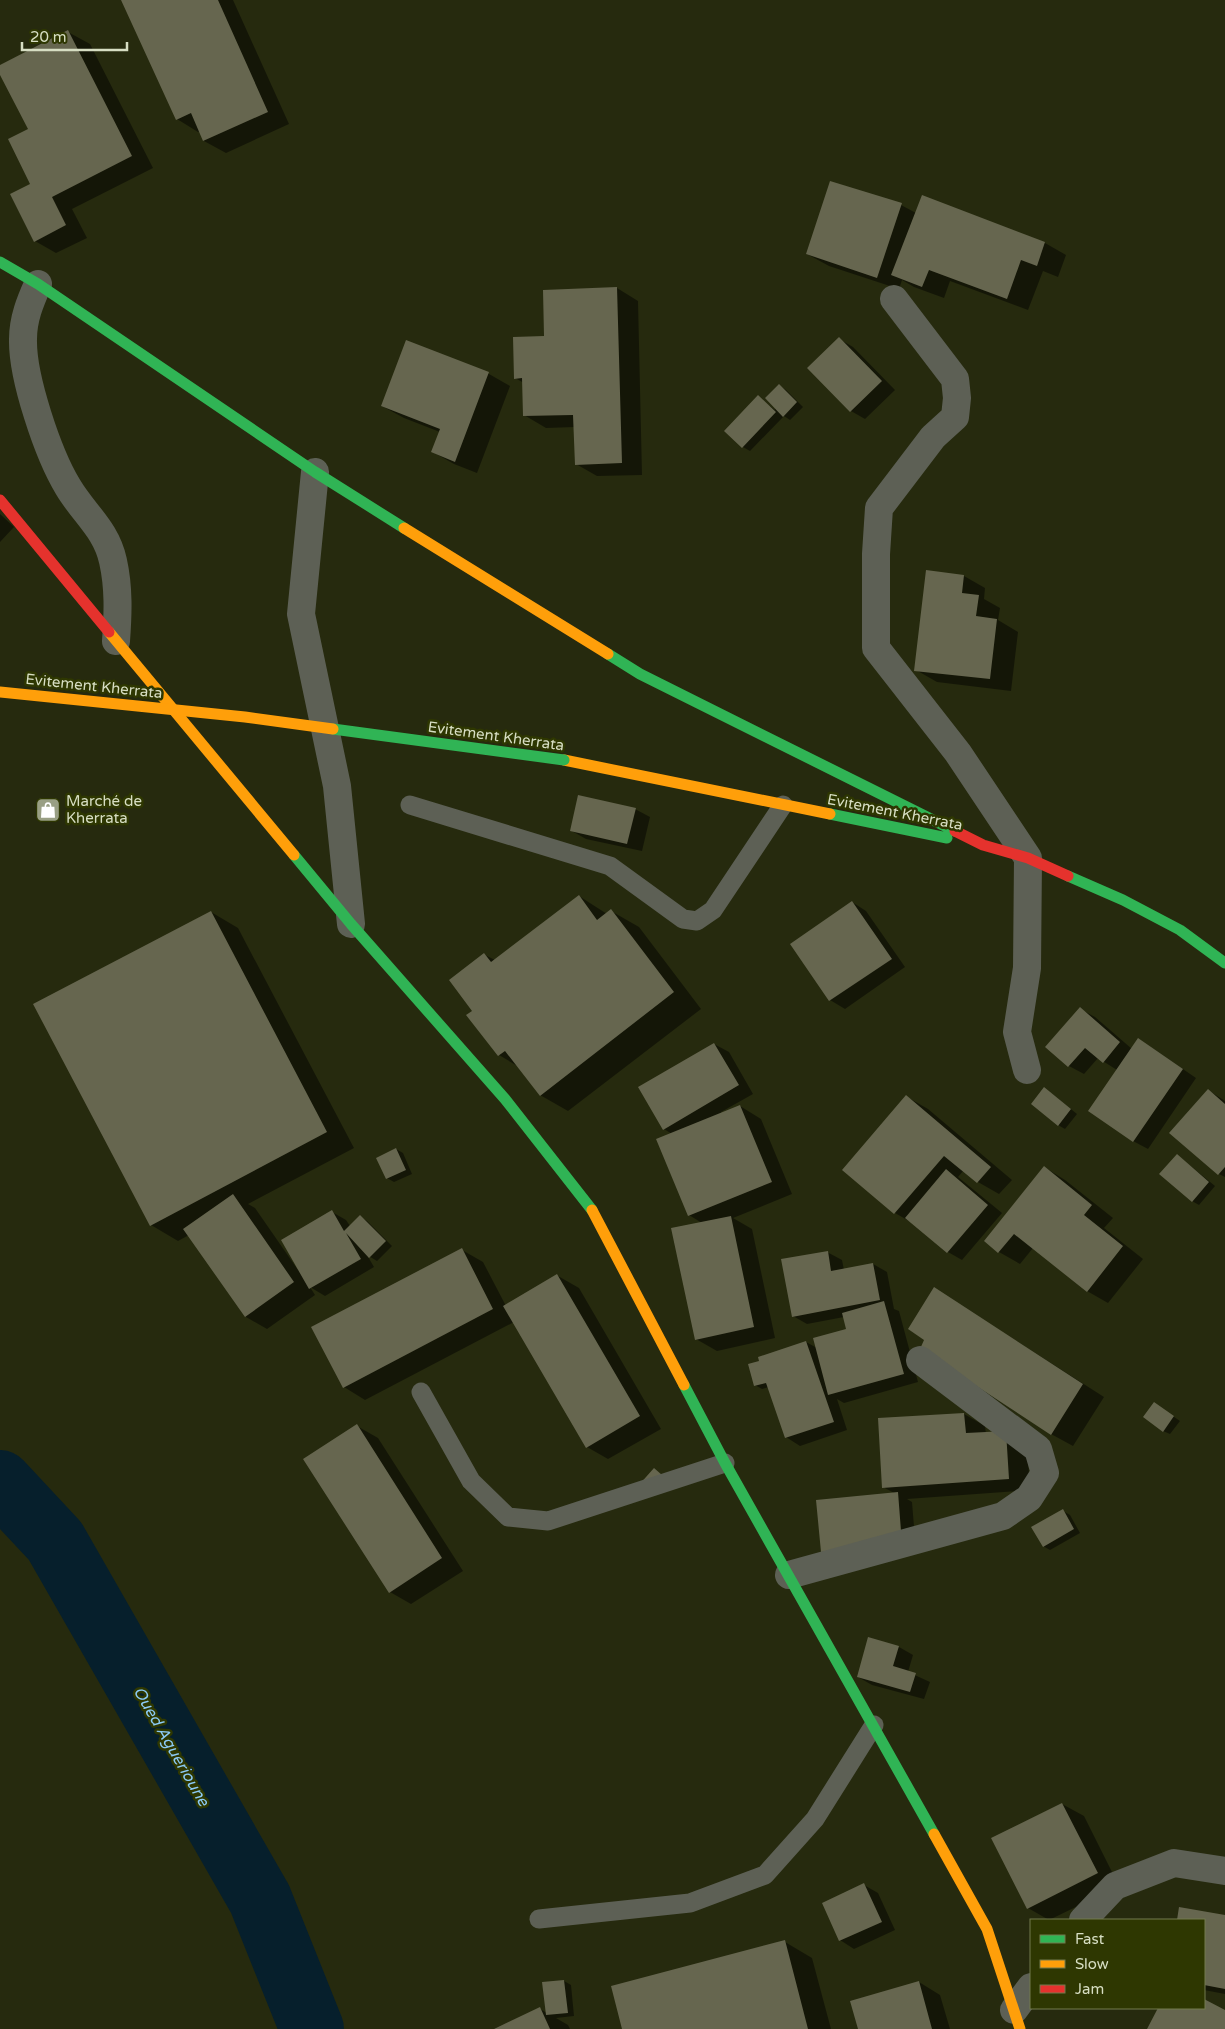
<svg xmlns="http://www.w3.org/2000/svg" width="1225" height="2029" font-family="'Varela Round',sans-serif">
<rect width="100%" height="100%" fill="#262a0e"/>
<path fill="#0007" d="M122 0H233L289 124 226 153 204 141 200 131 198 132 177 119Z
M68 32 90 44 153 168 72 209 87 238 56 253 35 241 29 129 0 72V66Z
M923 197 1045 243 1066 255 1058 277 1043 271 1028 310 950 281 944 298 914 287 902 280 899 289 829 266 807 254 901 205 916 213Z
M617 288 638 301 642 475 597 476 576 464 575 427 546 428 524 415V383L515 378 545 337Z
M839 339 853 347 895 390 865 419 851 411 809 368Z
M407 342 489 374 510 386 477 473 454 464 433 452 440 432 404 418 382 406Z
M780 386 786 390 803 407 790 420 784 416 750 451 743 447 726 431 758 397 775 410Z
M0 514 14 527 0 542Z
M964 576 985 588 984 599 1000 608 998 620 1018 632 1011 691 937 682 916 670Z
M635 809 650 817 642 851 586 839 572 831Z
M579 896 607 914 611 911 639 927 701 1009 568 1111 540 1095 519 1067 499 1055 474 1011 485 955 495 960Z
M852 902 866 911 905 967 845 1009 830 1000 791 944Z
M211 912 238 928 354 1148 248 1204 255 1208 298 1270 332 1212 346 1220 350 1226 360 1217 367 1221 392 1246 377 1261 367 1255 374 1267 325 1296 310 1287 315 1295 267 1329 246 1317 189 1235 178 1241 151 1225Z
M1080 1009 1095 1017 1132 1049 1139 1039 1196 1078 1148 1149 1133 1141 1117 1070 1098 1058 1084 1074 1069 1066 1047 1046Z
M714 1044 729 1052 753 1094 721 1112 722 1114 740 1106 761 1119 792 1194 733 1218 752 1229 775 1338 717 1351 696 1339 702 1223 689 1215 672 1134 664 1129Z
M1208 1090 1225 1101V1177L1219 1174Z
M1051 1093 1077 1114 1065 1129 1058 1125Z
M907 1097 928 1109 1012 1180 999 1194 978 1182 964 1170 958 1177 1002 1213 962 1260 948 1252 916 1225 895 1213 844 1170Z
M396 1149 403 1153 412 1174 394 1182 387 1178 378 1158Z
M1177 1155 1215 1186 1199 1205 1192 1201Z
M1044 1167 1065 1180 1113 1218 1104 1228 1143 1259 1108 1303 1087 1291 1033 1248 1020 1264 999 1252 985 1241Z
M462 1250 483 1262 506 1306 558 1276 579 1288 661 1429 608 1459 587 1447 514 1322 365 1400 344 1387Z
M827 1252 842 1260 844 1270 873 1264 887 1272 894 1309 899 1311 918 1382 844 1403 837 1399 847 1430 800 1446 786 1437 769 1387 762 1389 755 1385 761 1361 806 1342 817 1348 848 1330 844 1317 807 1324 793 1316Z
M935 1289 1104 1397 1073 1446 1051 1434Z
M1161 1408 1180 1421 1170 1434 1163 1431Z
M964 1414 985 1426 986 1434 1027 1445 1030 1490 907 1499 912 1502 916 1551 836 1559 896 1494 883 1487Z
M357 1426 378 1438 463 1571 411 1604 390 1592Z
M1063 1511 1070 1515 1080 1533 1050 1550 1043 1546Z
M899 1647 913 1655 908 1672 930 1682 924 1699 872 1685 858 1677Z
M1062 1804 1084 1816 1119 1886 1049 1920 1028 1908Z
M864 1885 878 1893 895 1930 854 1949 840 1940Z
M1180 1909 1225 1916V1994L1204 1990V1920H1178Z
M785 1942 812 1958 831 2029H623Z
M564 1981 571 1985 574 2016 556 2018 568 2025 570 2029H497L540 2009 547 2013Z
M919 1982 940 1995 950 2029H859Z
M1204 2000 1225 2011V2029H1148L1159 2008H1204Z"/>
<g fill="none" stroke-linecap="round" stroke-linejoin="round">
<path stroke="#061f2c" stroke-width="64" d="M0 1482 55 1541 260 1899 312 2029"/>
</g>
<path fill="#66664f" d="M121 0H218L268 112 203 141 191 113 176 120Z
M68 30 132 156 52 197 66 225 34 242 10 194 30 184 8 139 28 129 0 75V65Z
M830 181 902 203 877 278 806 254Z
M922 195 1045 242 1037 266 1021 260 1007 299 929 270 922 287 891 275Z
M617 287 622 463 575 465 573 415 523 416 522 378 514 379 513 337 544 336 543 290Z
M839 337 882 381 850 412 807 368Z
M406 340 489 372 455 462 431 452 440 429 381 406Z
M779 384 797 402 783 417 765 398Z
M758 395 776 412 742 448 724 431Z
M926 570 964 575 962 593 979 595 976 616 997 619 990 679 914 671Z
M578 795 636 808 627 844 570 831Z
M579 895 597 920 611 909 674 992 540 1096 505 1051 498 1056 466 1015 472 1011 449 980 484 953 491 962Z
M852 901 892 959 829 1001 790 944Z
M211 911 327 1132 150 1226 33 1004Z
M1080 1007 1120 1042 1103 1063 1085 1048 1068 1067 1045 1047Z
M1138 1038 1183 1069 1133 1142 1088 1111Z
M714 1043 739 1085 663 1130 638 1087Z
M1044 1087 1071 1109 1058 1126 1031 1104Z
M1208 1089 1225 1104V1167L1218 1175 1169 1133Z
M906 1095 991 1167 977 1183 944 1156 894 1214 842 1170Z
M740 1105 772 1182 688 1216 656 1139Z
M396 1148 406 1170 386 1179 376 1158Z
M1177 1154 1209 1182 1192 1202 1159 1174Z
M1044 1166 1092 1205 1084 1215 1123 1246 1087 1292 1014 1234 998 1253 984 1241Z
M946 1169 988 1205 947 1253 905 1218Z
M233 1194 294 1282 245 1317 183 1229Z
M332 1210 344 1231 360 1215 386 1241 369 1258 346 1233 361 1259 309 1289 281 1240Z
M731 1216 754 1327 695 1340 671 1228Z
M462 1248 493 1309 343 1388 311 1327Z
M828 1251 831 1271 873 1263 880 1300 792 1317 781 1259Z
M557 1274 640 1416 586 1448 503 1306Z
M934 1287 1083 1384 1051 1435 920 1349 924 1340 908 1329Z
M884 1301 904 1374 828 1395 813 1338 846 1329 842 1313Z
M806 1341 834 1422 785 1438 766 1383 754 1386 748 1364 759 1361 758 1357Z
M1154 1402 1174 1416 1163 1432 1143 1417Z
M964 1413 966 1433 1006 1431 1009 1479 882 1488 878 1418Z
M357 1424 442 1558 389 1593 303 1459Z
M654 1468 662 1475 638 1486Z
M898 1492 902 1544 821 1552 816 1500Z
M1063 1509 1074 1529 1043 1547 1031 1527Z
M868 1637 899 1646 893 1666 916 1673 910 1692 857 1677Z
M1062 1803 1098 1873 1027 1909 991 1838Z
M864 1883 882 1922 839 1941 822 1903Z
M1179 1907 1225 1915V1989L1204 1985V1920H1177Z
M785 1940 808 2029H622L611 1986Z
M564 1980 568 2013 546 2015 542 1982Z
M919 1981 932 2029H858L850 2001Z
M1204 1999 1225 2010V2029H1147L1158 2008H1204Z
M540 2007 550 2029H494Z"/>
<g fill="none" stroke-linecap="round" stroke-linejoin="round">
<path stroke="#5d6055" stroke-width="19" d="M410 805 610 866 683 919 697 921 713 910 783 805
M421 1392 471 1481 508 1517 548 1521 725 1463
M539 1919 690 1903 765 1875 815 1819 874 1725"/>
<path stroke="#5d6055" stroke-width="28" d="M38 284C30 302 23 319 23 339 22 377 48 454 68 487 84 514 106 529 113 561 119 588 118 614 116 641
M894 299 955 379 957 398 955 417 933 437 879 508 876 554V648L958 753 1028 858 1027 968 1017 1032 1027 1070
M315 472 301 614 337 786 351 924
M789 1575 1003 1516 1029 1498 1045 1473 1038 1449 920 1360
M1083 1920 1115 1886 1174 1863 1225 1871
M1014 2010 1031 1987"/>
<path stroke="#30b455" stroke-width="11" d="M0 262 38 284 315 472 404 528
M608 654 640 674 955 831
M830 814 947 838
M294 855 351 924 505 1099 592 1210
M1068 876 1123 900 1180 930 1225 963
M684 1385 725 1463 934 1834"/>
<path stroke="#ff9f0a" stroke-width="11" d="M404 528 608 654
M109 632 294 855
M564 760 830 814
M592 1210 684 1385
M934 1834 987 1929 1020 2029"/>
<path stroke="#e5322d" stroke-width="11" d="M0 500 109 632
M955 831 983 845 1028 858 1068 876"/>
<path stroke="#30b455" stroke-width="11" d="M333 729 564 760"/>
<path stroke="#ff9f0a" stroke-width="11" d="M0 692 245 717 333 729"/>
</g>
<defs>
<symbol id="shop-square" viewBox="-11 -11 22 22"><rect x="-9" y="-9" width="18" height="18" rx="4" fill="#999f84" stroke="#2e3701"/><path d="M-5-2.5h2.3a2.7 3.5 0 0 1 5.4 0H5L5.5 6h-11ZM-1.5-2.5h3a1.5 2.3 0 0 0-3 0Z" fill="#fff"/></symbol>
</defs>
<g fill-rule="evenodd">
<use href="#shop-square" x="34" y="796" width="28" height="28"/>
</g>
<g text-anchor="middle" stroke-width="5" stroke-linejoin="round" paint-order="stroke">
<g font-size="15" fill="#d7dec3" stroke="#2e3701">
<text transform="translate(94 686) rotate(6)" y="5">Evitement Kherrata</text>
<text transform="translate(496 736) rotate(8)" y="5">Evitement Kherrata</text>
<text transform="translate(895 812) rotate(11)" y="5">Evitement Kherrata</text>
</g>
<g font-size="15" fill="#d7dec3" stroke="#2e3701" text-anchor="start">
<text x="66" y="806">Marché de<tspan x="66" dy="17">Kherrata</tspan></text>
</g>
<g font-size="16" font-style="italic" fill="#8ccbf6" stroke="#2e3701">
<text transform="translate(172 1746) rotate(60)" y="6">Oued Aguerioune</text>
</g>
</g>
<rect x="1030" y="1919" width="175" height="90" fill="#2e3701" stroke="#727a4f"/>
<rect x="1040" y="1935" width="25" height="8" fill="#30b455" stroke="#727a4f"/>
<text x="1075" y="1944" font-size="15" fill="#d7dec3">Fast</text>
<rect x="1040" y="1960" width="25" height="8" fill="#ff9f0a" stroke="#727a4f"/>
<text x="1075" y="1969" font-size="15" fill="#d7dec3">Slow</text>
<rect x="1040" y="1985" width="25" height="8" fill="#e5322d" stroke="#727a4f"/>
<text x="1075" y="1994" font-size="15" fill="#d7dec3">Jam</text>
<path d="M22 42v8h105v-8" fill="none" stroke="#d7dec3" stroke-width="2.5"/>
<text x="30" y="42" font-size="15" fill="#d7dec3" stroke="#2e3701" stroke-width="4" paint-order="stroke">20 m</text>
</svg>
